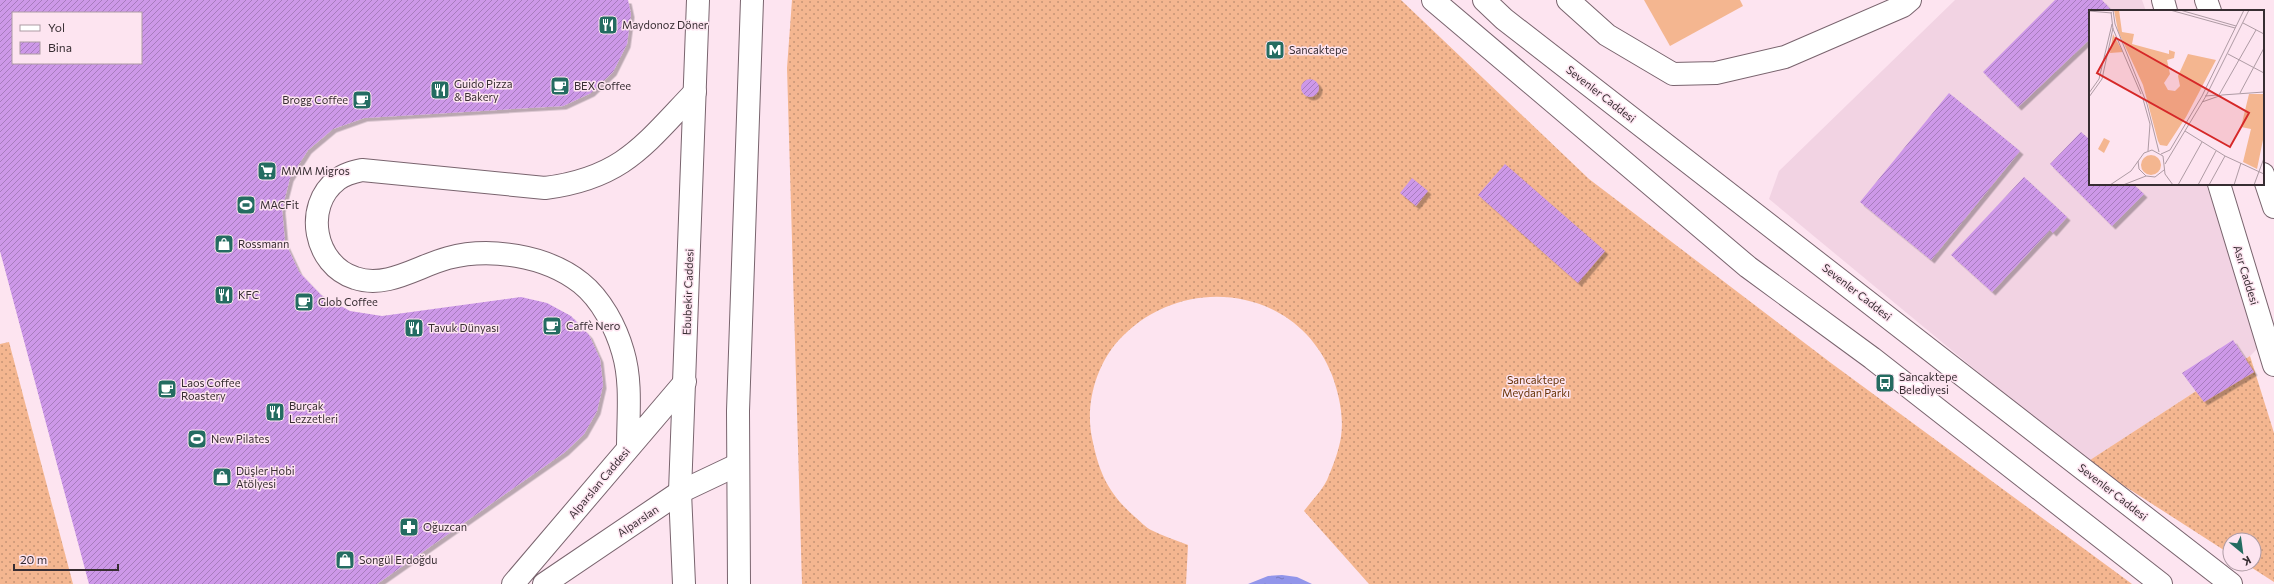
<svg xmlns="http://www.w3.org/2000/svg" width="2274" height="584" font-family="Commissioner,sans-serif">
<defs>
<pattern id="grass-dots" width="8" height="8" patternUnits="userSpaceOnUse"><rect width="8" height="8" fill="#f4b690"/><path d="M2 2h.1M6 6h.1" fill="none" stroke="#c69476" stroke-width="1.8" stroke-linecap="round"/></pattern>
<pattern id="water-ripples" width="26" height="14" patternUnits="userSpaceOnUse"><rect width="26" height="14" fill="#9295ea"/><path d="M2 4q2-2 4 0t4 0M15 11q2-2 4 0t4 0" fill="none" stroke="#787abe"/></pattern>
<pattern id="building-hatch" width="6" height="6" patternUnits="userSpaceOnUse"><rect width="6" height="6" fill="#cd98e8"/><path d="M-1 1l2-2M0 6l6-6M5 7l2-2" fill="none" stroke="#a77cbd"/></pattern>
<filter id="shadow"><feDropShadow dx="3.5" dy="3.5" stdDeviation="0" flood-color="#0004"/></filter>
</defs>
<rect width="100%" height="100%" fill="#fde4f0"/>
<path fill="#f2d3e3" d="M1955 0H2142L2146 11H2090V184H2206L2261 345 2250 356 2087 462 1769 199 1779 171Z"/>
<path fill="url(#grass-dots)" d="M792 0H1401L1589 179 1831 363 2132 584H1369L1304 511C1312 500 1325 488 1329 475 1334 464 1339 449 1341 437 1344 416 1339 394 1332 375 1297 285 1181 271 1118 341 1096 366 1085 404 1092 438 1099 473 1108 493 1135 517 1140 521 1145 527 1151 530 1163 536 1176 540 1188 545L1186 584H802L787 68Z
M9 342 73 584H0V344Z
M2250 356 2274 433V582L2246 564H2254V540H2230V554L2087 462Z"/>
<path fill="#f4b690" d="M1644 0H1740L1743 6 1670 46Z"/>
<path fill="url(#water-ripples)" d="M1282 575 1297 577 1312 584H1248L1268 576Z"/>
<path fill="url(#building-hatch)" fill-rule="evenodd" filter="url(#shadow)" d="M0 0H628L631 14 627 44 613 72 591 93 563 106 364 118 333 129 308 150 290 178 282 209 285 242 299 272 321 295 350 311 382 316 521 297 547 303 571 316 589 335 600 359 603 385 597 411 584 434 565 452 377 584H89L0 251ZM13 13H141V63H13Z
M2055 0H2102L2112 11H2090V39L2018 107 1983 72Z
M1301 88a9 9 0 1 1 18 0a9 9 0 1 1-18 0Z
M1949 93 2020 151 1931 260 1860 202Z
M2081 132 2090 140V184H2133L2144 194 2112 226 2050 164Z
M1505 164 1605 251 1578 283 1478 195Z
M2024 177 2067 217 2053 233 2050 230 1992 292 1951 255Z
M1412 178 1428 191 1416 206 1400 193Z
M2233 340 2254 372 2204 402 2182 373Z"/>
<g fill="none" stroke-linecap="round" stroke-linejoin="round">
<defs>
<path id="minor" d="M1568 0 1607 35 1673 74 1716 73 1785 57 1903 6 1910 0
M2163 0 2166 11
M2206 0 2210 11
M2263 174 2274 207
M2219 184 2274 365
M628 448C628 416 632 382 623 352 616 327 601 299 581 283 546 255 489 247 448 258 418 266 387 289 355 278 314 265 303 206 337 180 344 174 353 172 362 170L545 188C623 178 644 145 695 92
M513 584 685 382
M544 584 680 492 737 465"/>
<path id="major" d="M1433 0 1748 267 1872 358 2161 584
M1484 0 1504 19 2231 584
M684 584 680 492 698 0
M739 584 738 411 752 0"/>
</defs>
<use href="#minor" stroke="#79646e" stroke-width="24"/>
<use href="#major" stroke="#79646e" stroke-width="24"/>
<use href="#minor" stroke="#fff" stroke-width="22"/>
<use href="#major" stroke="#fff" stroke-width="22"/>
</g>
<defs>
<symbol id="restaurant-square" viewBox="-11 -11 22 22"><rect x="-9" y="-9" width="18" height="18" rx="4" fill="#246c61" stroke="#fde4f0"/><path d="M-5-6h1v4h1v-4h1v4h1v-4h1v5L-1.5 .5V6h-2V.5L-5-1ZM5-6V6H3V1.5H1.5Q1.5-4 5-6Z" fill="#fff"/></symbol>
<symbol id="metro-square" viewBox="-11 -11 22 22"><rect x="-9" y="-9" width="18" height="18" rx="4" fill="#246c61" stroke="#fde4f0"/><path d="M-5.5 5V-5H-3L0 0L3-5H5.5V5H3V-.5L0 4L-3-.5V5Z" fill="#fff"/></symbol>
<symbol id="cafe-square" viewBox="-11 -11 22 22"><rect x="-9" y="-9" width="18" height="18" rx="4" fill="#246c61" stroke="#fde4f0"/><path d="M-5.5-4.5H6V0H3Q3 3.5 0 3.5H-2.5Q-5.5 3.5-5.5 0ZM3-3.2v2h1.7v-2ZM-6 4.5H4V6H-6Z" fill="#fff"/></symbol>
<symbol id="supermarket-square" viewBox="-11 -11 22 22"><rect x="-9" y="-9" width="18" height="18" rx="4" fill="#246c61" stroke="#fde4f0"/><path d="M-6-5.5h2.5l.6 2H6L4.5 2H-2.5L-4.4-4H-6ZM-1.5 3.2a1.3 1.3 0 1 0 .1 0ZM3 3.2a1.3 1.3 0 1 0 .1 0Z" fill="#fff"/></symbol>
<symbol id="stadium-square" viewBox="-11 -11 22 22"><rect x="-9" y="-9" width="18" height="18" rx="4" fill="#246c61" stroke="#fde4f0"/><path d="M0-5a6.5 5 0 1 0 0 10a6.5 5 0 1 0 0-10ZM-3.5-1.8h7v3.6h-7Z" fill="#fff"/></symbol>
<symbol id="shop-square" viewBox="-11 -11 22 22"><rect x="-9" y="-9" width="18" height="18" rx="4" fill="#246c61" stroke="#fde4f0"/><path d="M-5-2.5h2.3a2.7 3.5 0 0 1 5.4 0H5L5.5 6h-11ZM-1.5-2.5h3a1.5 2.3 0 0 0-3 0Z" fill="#fff"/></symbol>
<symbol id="bus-square" viewBox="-11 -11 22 22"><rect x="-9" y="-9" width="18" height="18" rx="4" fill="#246c61" stroke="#fde4f0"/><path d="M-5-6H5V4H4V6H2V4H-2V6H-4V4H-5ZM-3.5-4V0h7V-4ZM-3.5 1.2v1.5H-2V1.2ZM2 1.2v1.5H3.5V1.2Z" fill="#fff"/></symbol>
<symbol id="pharmacy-square" viewBox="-11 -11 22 22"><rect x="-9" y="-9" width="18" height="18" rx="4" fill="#246c61" stroke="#fde4f0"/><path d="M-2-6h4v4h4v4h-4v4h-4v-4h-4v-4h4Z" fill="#fff"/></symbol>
</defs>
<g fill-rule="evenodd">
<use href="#restaurant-square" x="597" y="14" width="22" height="22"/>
<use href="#metro-square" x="1264" y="39" width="22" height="22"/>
<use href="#cafe-square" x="549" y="75" width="22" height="22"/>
<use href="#restaurant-square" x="429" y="79" width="22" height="22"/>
<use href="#cafe-square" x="351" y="89" width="22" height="22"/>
<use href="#supermarket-square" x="256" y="160" width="22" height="22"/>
<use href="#stadium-square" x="235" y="194" width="22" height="22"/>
<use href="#shop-square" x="213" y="233" width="22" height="22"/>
<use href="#restaurant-square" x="213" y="284" width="22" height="22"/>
<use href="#cafe-square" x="293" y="291" width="22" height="22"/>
<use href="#cafe-square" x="541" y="315" width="22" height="22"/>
<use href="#restaurant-square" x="403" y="317" width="22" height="22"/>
<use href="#bus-square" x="1874" y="372" width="22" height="22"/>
<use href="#cafe-square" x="156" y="378" width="22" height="22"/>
<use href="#restaurant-square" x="264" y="401" width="22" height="22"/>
<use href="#stadium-square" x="186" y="428" width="22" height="22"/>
<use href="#shop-square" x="211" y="466" width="22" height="22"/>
<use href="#pharmacy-square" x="398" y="516" width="22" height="22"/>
<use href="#shop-square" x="334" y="549" width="22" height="22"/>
</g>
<g text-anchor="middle" stroke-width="3" stroke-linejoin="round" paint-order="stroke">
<g font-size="11" fill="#372d32" stroke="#fde4f0" text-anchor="start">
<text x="622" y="29">Maydonoz Döner</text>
<text x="1289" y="54">Sancaktepe</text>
<text x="454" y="88">Guido Pizza<tspan x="454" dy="13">&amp; Bakery</tspan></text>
<text x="574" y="90">BEX Coffee</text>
<text x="348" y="104" text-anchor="end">Brogg Coffee</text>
<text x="281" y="175">MMM Migros</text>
<text x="260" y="209">MACFit</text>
<text x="238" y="248">Rossmann</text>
<text x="238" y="299">KFC</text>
<text x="318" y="306">Glob Coffee</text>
<text x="566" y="330">Caffè Nero</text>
<text x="428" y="332">Tavuk Dünyası</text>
<text x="1899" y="381">Sancaktepe<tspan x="1899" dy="13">Belediyesi</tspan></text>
<text x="181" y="387">Laos Coffee<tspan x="181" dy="13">Roastery</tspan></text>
<text x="289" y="410">Burçak<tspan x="289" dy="13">Lezzetleri</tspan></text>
<text x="211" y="443">New Pilates</text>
<text x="236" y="475">Düşler Hobi<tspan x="236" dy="13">Atölyesi</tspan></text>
<text x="423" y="531">Oğuzcan</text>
<text x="359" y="564">Songül Erdoğdu</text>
</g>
<g font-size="11" fill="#372d32" stroke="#fde4f0">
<text transform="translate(1601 94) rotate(38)" y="4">Sevenler Caddesi</text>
<text transform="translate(2246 275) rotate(73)" y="4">Asır Caddesi</text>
<text transform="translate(688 292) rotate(-88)" y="4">Ebubekir Caddesi</text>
<text transform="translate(1857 292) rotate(38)" y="4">Sevenler Caddesi</text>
<text transform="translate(599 483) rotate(-50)" y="4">Alparslan Caddesi</text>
<text transform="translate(2113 492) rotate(38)" y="4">Sevenler Caddesi</text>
<text transform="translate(638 521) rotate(-34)" y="4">Alparslan</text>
</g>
<g font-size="11" fill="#673205" stroke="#fde4f0">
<text x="1536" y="384">Sancaktepe<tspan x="1536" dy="13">Meydan Parkı</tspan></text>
</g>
</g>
<g transform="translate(2089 10)">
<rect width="175" height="175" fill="#fde4f0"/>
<path d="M25 0H30L33 22 45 24 43 34 80 44V40L86 42 85 48 78 50 81 64 75 73 79 80 86 81 91 76 89 66 99 44 127 50 97 107 78 136 71 135 69 131 54 75 29 21ZM24 24 34 42 21 43ZM160 84H175V125L168 159 154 152 162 119 152 117ZM52 155a10 10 0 1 1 20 0a10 10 0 1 1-20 0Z" fill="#f4b690"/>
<path d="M15 128 21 131 15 143 9 139Z" fill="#f4b690"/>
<path fill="none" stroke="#ae9ba4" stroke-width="1" d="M24 0 26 14 58 94 70 142M81 0 146 18M91 0 147 16M0 1 23 3M22 2 24 19 52 84M154 13 175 24M139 44 175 63M0 83 10 69 23 14M151 83 175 38M130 85 167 20M116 86 129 85M0 87 13 69 24 18M54 89 61 114 59 141M113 92 133 85 175 82M96 121 136 146 175 164M72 144 81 140 113 86 155 0M49 151 50 159 57 166 66 167 75 160M76 154 117 86 160 0M21 175 42 161 55 143 63 140 74 146 76 164 84 175M34 175 57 166M89 175 113 132M109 175 127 141M120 175 136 146M145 175 152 153M165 175 175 148"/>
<path fill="#d62828" fill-opacity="0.15" stroke="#d62828" stroke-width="2" d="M27 28 160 103 141 137 8 63Z"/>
<rect width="175" height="175" fill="none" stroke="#372d32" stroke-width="2"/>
</g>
<rect x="12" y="12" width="130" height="52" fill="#fde4f0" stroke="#ae9ba4"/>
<rect x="20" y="25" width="20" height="6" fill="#ffffff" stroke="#ae9ba4"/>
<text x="48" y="32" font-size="12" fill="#372d32">Yol</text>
<rect x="20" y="42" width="20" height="12" fill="url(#building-hatch)" stroke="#ae9ba4"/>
<text x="48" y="52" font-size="12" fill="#372d32">Bina</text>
<g transform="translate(2242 552) rotate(151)"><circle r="19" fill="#fde4f0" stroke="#ae9ba4"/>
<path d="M0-3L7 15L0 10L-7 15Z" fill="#246c61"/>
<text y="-6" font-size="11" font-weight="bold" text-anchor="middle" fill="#372d32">K</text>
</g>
<path d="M14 564v6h104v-6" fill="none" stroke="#372d32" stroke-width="2"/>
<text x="20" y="564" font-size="12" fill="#372d32" stroke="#fde4f0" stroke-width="3" paint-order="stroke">20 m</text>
</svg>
